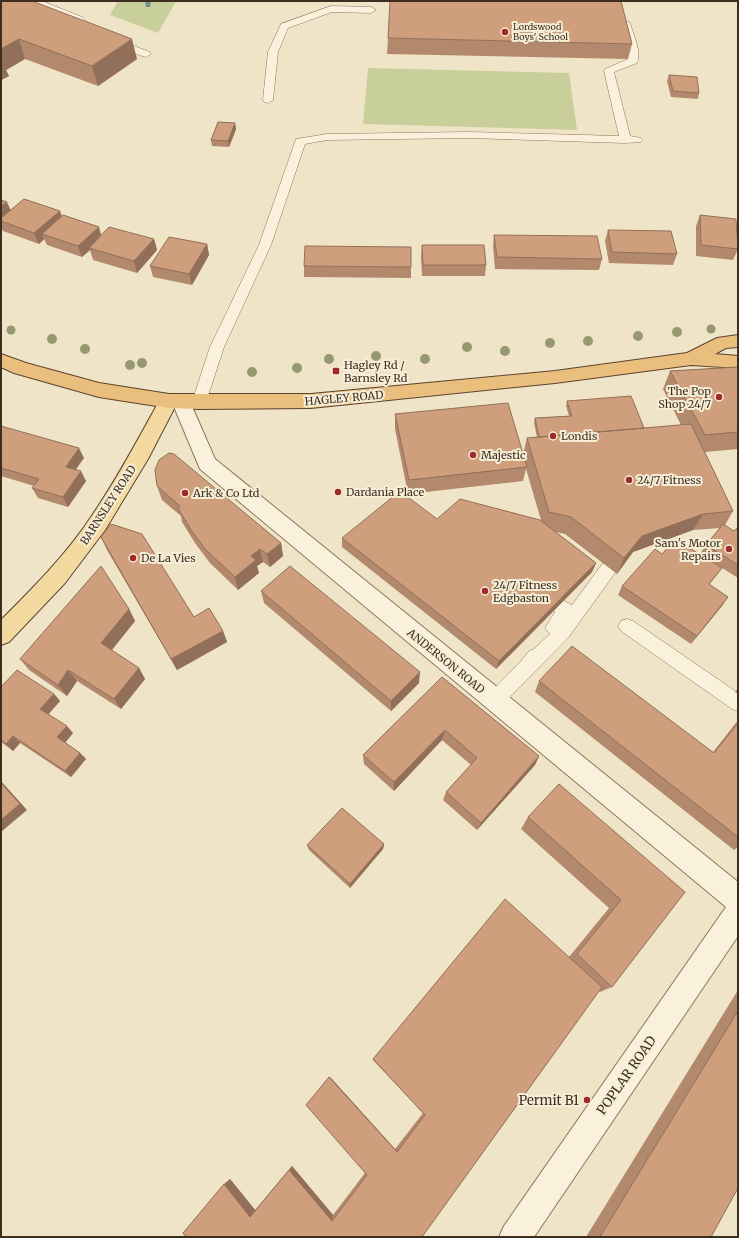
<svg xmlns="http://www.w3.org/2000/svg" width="739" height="1238" font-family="Merriweather,serif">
<rect width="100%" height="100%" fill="#f0e4c8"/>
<path fill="#c9cf9b" d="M118 1H176L158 33 110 15Z
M368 68 569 73 577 130 363 124Z"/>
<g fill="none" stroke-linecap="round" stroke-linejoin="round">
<path fill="#6f938a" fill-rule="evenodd" d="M145 1H151L150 7H146Z"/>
<defs>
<path id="service" d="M29 1H42L82 17 99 33 150 52 151 54 146 57 142 56 93 37 76 21 31 3Z
M331 6 371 7 376 10 371 13 332 12 288 28 278 52 273 100 268 103 264 102 263 100 268 52 281 24Z
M625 20 630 23C633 34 642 52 637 63L614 72 630 136 641 138 643 140 641 142 625 143 469 138 327 140 305 144 271 245 224 347 206 402 204 406 199 407 194 406 192 402 210 347 259 245 296 139 327 134 469 132 619 136 604 71 605 69 628 59V52L620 23Z
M609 561 615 563 617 568 615 573 568 638 501 706 495 708 489 706 486 700 489 694 522 660 529 651 534 649 550 634 545 628 555 612 551 605 553 600 559 598 572 605 603 563Z
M627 619 633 621 738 693V711L732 709 621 631 618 626 621 621Z"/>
<path id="minor" d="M181 395 188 397 190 402 215 459 738 882V936L534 1237H499L504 1226 726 907 200 469 172 402 174 397Z"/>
<path id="primary" d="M169 394 176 396 178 401 148 459 105 530 65 583 9 642 1 645V620C33 588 66 555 91 517 118 478 139 437 162 396Z"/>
<path id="trunk" d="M738 335V347L726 348 715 354 738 356V368L691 365 555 383 311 408 199 409 169 408 99 397 14 373 1 367V354L26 363 99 383 169 394H311L555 371 687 353 717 338Z"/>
</defs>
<use href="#service" stroke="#8d765c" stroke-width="1"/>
<use href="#minor" stroke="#8d765c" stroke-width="2"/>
<use href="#primary" stroke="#5b4430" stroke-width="2"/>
<use href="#trunk" stroke="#5b4430" stroke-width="2"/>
<use href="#service" fill="#faf1dc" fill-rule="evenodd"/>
<use href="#minor" fill="#faf1dc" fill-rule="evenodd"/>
<use href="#primary" fill="#f3d9a0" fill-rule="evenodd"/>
<use href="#trunk" fill="#eabe7c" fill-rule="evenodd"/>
</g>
<g fill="#96986f">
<circle cx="711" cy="329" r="4.5"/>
<circle cx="11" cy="330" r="4.5"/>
<circle cx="677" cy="332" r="5"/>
<circle cx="638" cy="336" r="5"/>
<circle cx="52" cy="339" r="5"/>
<circle cx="588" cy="341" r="5"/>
<circle cx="550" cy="343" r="5"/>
<circle cx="467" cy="347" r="5"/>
<circle cx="85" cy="349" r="5"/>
<circle cx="505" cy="351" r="5"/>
<circle cx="376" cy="356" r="5"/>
<circle cx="329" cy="359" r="5"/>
<circle cx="425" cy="359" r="5"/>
<circle cx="142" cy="363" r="5"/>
<circle cx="130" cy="365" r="5"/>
<circle cx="297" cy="368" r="5"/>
<circle cx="252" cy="372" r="5"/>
</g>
<path fill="#b2896c" d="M1 1 137 59 98 86 25 59 6 70 9 76 1 80Z
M388 38 632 44 628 59 387 54Z
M669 75 699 93 698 99 671 97 667 81Z
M235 123 236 129 229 147 212 146 211 140Z
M1 200 10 210 61 216 102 235 154 239 157 250 137 273 93 260 90 250 82 257 47 245 44 239 39 244 3 231 1 227Z
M700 215 738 249 733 260 696 256V226Z
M608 230 677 254 673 265 609 263 605 241Z
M494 235 602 259 599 270 495 269 493 246Z
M207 244 209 255 192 285 153 277 150 266Z
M422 245 486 265 485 276H422L421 257Z
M304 266 411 267V278L304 277Z
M738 367V449L705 452 733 511 725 525 734 531 738 527V578L700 554 706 545 720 528 693 530 633 552 617 574 565 534 556 532 596 563 592 572 496 669 342 547V538L437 519 541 520 526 469 523 481 408 494 395 429V414L523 454 527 438 537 437 534 423 535 418 569 416 566 406 567 401 644 428 681 425 663 389 670 371Z
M1 426 84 458 76 469 86 481 68 507 38 498 32 488 34 486 1 476Z
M157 486 281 543 283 556 270 567 263 562 257 566 259 573 238 590 210 563 195 543 182 522 181 516 162 500Z
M101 537 194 617 223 631 227 642 177 670 107 550Z
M662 554 722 568 709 585 728 597 691 644 618 595 622 586Z
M261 591 419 683 391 711 264 603Z
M129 609 135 621 111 650 139 668 145 679 121 709 77 681 67 696 29 670 20 659Z
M442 677 539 756 535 765 477 830 443 800 446 792 471 765 442 740 394 791 364 764 363 755Z
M539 681 713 752 735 724 738 721V847L734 850 535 692Z
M1 687 54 694 60 701 48 714 73 733 65 743 80 753 86 759 71 777 20 743 13 751 1 742Z
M738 688V694L735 692Z
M528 817 685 892 612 987 600 992 599 991 422 1237H186L230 1179 255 1210 292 1166 333 1215 365 1173 330 1077 395 1149 423 1113 373 1060V1059L569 957 609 908 521 829Z
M384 844 383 849 350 888 309 850 307 845Z
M738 990V1188L711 1237H586Z"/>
<path fill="#916f58" d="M19 39 25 59 6 70 9 76 1 80V49Z
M132 39 137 59 98 86 92 66Z
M235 123 236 129 229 147 228 141Z
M7 202 12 213 1 221V206Z
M60 211 64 222 42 234 44 239 39 244 34 233Z
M99 227 102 238 89 248 90 250 82 257 78 246Z
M154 239 157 250 137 273 134 261Z
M207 244 209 255 192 285 189 274Z
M79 448 84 458 71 476 66 467Z
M81 471 86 481 68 507 63 497Z
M703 514 693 530 633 552 617 574 624 558 642 536Z
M281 543 283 556 270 567 267 554Z
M260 549 263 562 257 566 259 573 238 590 235 577 251 556Z
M596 563 592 572 496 669 499 661Z
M728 597 722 606 691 644 697 636Z
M129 609 135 621 108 655 101 643Z
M223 631 227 642 177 670 171 659Z
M139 668 145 679 121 709 114 699Z
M68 670 77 681 67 696 58 685Z
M420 672 419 683 391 711V701Z
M54 694 60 701 47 716 40 709Z
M67 726 73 733 64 744 57 737Z
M445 730 442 740 394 791V782Z
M13 736 20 743 13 751 6 744Z
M80 753 86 759 71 777 65 771Z
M539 756 535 765 477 830 481 823Z
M1 781 27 810 1 832Z
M384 844 383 849 350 888V884Z
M329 1077H330L395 1149 397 1152Z
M292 1166 333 1215 332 1221 289 1170Z
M230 1179 256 1211 250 1217 224 1184Z"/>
<path fill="#cf9f7d" stroke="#916f58" d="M1 1H32L132 39 92 66 19 39 1 49Z
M390 1H621L632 44 388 38Z
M669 75 697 77 699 93 673 91Z
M218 122 235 123 228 141 211 140Z
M24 199 60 211 34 233 1 221V218Z
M1 200 7 202 1 206Z
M63 215 99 227 78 246 42 234Z
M700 215 736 219 738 249 701 245Z
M109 227 154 239 134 261 89 248Z
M608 230 671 231 677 254 612 252Z
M494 235 597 236 602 259 497 257Z
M169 237 207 244 189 274 150 266Z
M422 245H484L486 265H423Z
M305 246 411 247V267L304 266Z
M738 367V432L705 435 670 371Z
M631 396 644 428 539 437 535 418 572 416 567 401Z
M508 403 527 467 409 480 395 414Z
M691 424 733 511 703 514 642 536 624 558 571 517 549 512 527 438Z
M1 426 79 448 66 467 81 471 63 497 32 488 39 479 1 468Z
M169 453 174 454 281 543 267 554 260 549 251 556 256 560 235 577 206 550 191 530 178 508 180 506 157 486 155 470 159 460Z
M400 491 437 519 460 499 540 520 596 563 499 661 342 538Z
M111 524 142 534 194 617 209 608 223 631 171 659 101 537Z
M723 524 734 531 738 527V565L706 545Z
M675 539 722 568 709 584 728 597 697 636 622 586 655 549 662 554Z
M101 566 129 609 101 643 139 668 114 699 68 670 58 685 20 659Z
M290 566 420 672 391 701 261 591Z
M572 646 714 753 738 723V837L539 681Z
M17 670 54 694 40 709 67 726 57 737 80 753 65 771 13 736 6 744 1 740V687Z
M442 677 539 756 481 823 446 792 477 758 445 730 394 782 363 755Z
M1 783 20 804 1 820Z
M559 784 685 892 612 987 577 954 621 900 528 817Z
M342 808 384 844 350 884 307 845Z
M505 899 602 987 422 1237H186L183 1233 224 1184 250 1217 289 1170 332 1221 367 1175 306 1105 329 1077 397 1152 425 1115 373 1059Z
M738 1011V1188L711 1237H600Z"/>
<g fill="#9e2a2b" stroke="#f7eed8" stroke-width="1.5">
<circle cx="505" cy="32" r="4"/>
<rect x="332" y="367" width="8" height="8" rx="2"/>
<circle cx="719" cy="397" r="4"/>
<circle cx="553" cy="436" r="4"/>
<circle cx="473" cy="455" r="4"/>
<circle cx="629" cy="480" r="4"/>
<circle cx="338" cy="492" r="4"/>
<circle cx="185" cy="493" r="4"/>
<circle cx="729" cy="549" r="4"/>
<circle cx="133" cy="558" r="4"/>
<circle cx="485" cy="591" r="4"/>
<circle cx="587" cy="1100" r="4"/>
</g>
<g text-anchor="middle" stroke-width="4" stroke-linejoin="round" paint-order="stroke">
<g font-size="9" fill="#3d2e20" stroke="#f7eed8" text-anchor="start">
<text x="513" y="30">Lordswood<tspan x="513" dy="10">Boys' School</tspan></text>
</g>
<g font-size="11" fill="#3d2e20" stroke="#f7eed8" text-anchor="start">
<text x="344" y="369">Hagley Rd /<tspan x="344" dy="13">Barnsley Rd</tspan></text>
<text x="711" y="395" text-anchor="end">The Pop<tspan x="711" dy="13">Shop 24/7</tspan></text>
<text x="561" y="440">Londis</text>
<text x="481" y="459">Majestic</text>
<text x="637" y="484">24/7 Fitness</text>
<text x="346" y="496">Dardania Place</text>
<text x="193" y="497">Ark &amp; Co Ltd</text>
<text x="721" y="547" text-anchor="end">Sam's Motor<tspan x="721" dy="13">Repairs</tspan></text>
<text x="141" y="562">De La Vies</text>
<text x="493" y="589">24/7 Fitness<tspan x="493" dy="13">Edgbaston</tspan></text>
</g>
<g font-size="11" fill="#3d2e20" stroke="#f7eed8">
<text transform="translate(344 398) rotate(-5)" y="4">HAGLEY ROAD</text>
<text transform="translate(108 505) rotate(-57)" y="4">BARNSLEY ROAD</text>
<text transform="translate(446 661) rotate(39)" y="4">ANDERSON ROAD</text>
</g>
<g font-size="13" fill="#3d2e20" stroke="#f7eed8">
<text transform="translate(626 1075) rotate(-55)" y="5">POPLAR ROAD</text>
</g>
<g font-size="13" fill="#3d2e20" stroke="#f7eed8" text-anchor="end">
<text x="579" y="1105">Permit B1</text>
</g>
</g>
<rect width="739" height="1238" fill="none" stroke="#3d2e20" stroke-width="4"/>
</svg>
